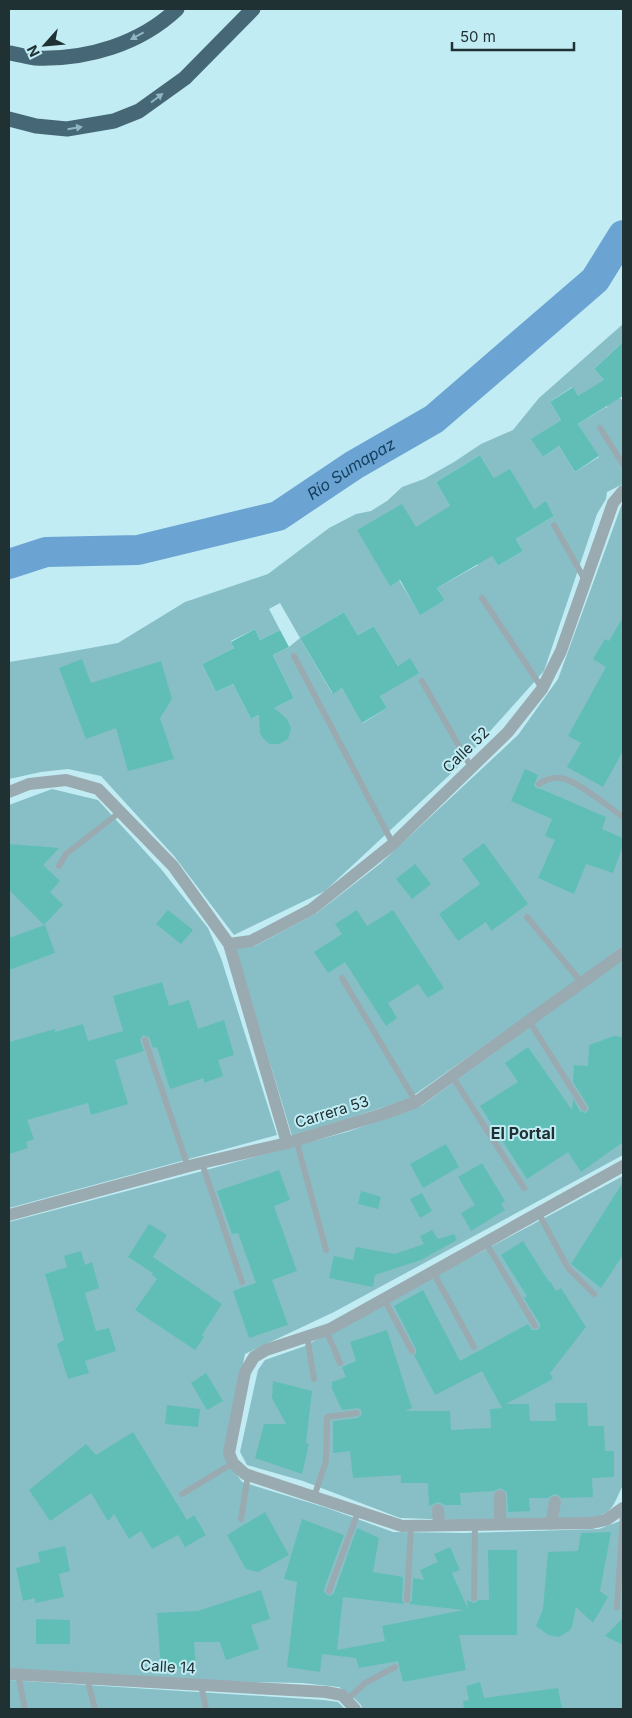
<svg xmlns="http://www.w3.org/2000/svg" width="632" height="1718" font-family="Inter,sans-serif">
<rect width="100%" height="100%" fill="#c1ecf3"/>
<path fill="#88bfc7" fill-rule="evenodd" d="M623 324V342L594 369 623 401V484L607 492 606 499 597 514 544 671 457 768 325 891 234 935 174 856 101 776 68 769 41 772 9 779V662L57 654 118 643 185 602 268 574 329 528 356 514 371 511 387 501 402 487 424 479 454 462 481 444 513 430 539 398ZM572 387 578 396 607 406V408L606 407 578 424 599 457 575 472 559 446 543 457 532 439 561 420 550 402ZM480 455 494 478 534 509 546 502 554 516 516 539 523 551 498 566 478 531 468 536 436 482ZM432 518 468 550 478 565 437 588 445 600 420 614 399 580ZM280 603 300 638 289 647 273 655 294 698 251 719 233 684 216 692 202 664 234 648 231 641 255 629 260 640 280 630 269 609ZM344 612 358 635 374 626 398 666 410 659 380 696 387 708 363 723 342 688 332 693 300 638Z
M623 501V946L541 1006 407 1100 292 1136 235 947 255 946 317 913 381 863 518 735 558 679Z
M52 789 98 800 161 869 208 928 221 958 277 1135 9 1208V805Z
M623 959V1155L334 1312 245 1354 224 1455 242 1482 327 1508 393 1532 465 1533 599 1529 623 1520V1709H362L361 1705 352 1696 339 1687 302 1683 209 1681 9 1669V1222L195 1173 347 1132 421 1106Z
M623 1176V1485C613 1505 613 1515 589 1518L460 1520 400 1518 303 1481 247 1465 240 1452 258 1370 265 1360 305 1346 318 1339Z
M9 1680 324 1700 338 1702 345 1709H9Z"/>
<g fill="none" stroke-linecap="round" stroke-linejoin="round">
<path stroke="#6ba4d2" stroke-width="30" id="s1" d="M9 564 46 552 138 550 278 516 354 465 434 419 595 280 623 235"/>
</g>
<path fill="#60beb7" d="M623 342V396L578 424 599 456 575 472 559 446 543 457 531 439 561 420 550 402 573 387 578 396 604 380 594 369Z
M480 455 494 478 510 469 534 509 546 501 554 516 516 539 523 551 498 566 492 556 437 588 445 600 420 615 400 580 390 586 357 530 402 504 416 527 450 506 436 482Z
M344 612 358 635 374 626 398 666 410 658 419 673 380 696 387 708 362 723 342 688 333 694 300 638Z
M623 617V751L603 787 567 767 581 743 568 736 606 667 593 659 605 639 609 641Z
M255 629 260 640 280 630 289 647 273 655 294 698 274 708 287 719 291 728 288 739 279 744H269L262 737 260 733 259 715 251 719 233 684 216 692 202 664 234 648 231 642Z
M82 659 91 683 161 661 172 699 160 718 174 759 128 771 116 728 86 739 59 668Z
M525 769 538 775 534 785 536 788 541 789 606 817 602 829 623 838V845L613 873 586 864 574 894 538 878 555 840 545 836 552 819 511 801Z
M484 843 528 904 491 931 486 922 458 941 439 914 480 884 462 859Z
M9 844 59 848 43 865 60 881 50 892 63 905 44 925 9 890Z
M415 864 431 884 412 899 396 879Z
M168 910 193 930 181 944 156 924Z
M357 910 367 926 393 910 444 988 428 998 418 984 388 1003 397 1018 386 1026 345 962 328 973 314 952 342 934 335 924Z
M45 925 55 953 9 970V938Z
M162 982 169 1006 189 1000 198 1029 224 1020 234 1055 218 1060 223 1076 204 1083V1078L170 1089 157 1047 153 1048 149 1037 143 1035 140 1040 144 1051 115 1060 128 1104 91 1115 88 1103 27 1120 34 1139 26 1142 28 1148 9 1154V1042L55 1029V1032L83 1024 88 1041 123 1031 113 996Z
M614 1036 623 1037V1142L581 1172 568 1152 527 1179 480 1106 518 1082 505 1063 528 1047 572 1110 573 1099 580 1111 585 1113 588 1111 589 1107 573 1082 574 1065 588 1066 589 1045Z
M446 1144 459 1167 423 1188 410 1164Z
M482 1163 505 1201 501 1204 505 1210 471 1231 461 1213 475 1205 458 1177Z
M279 1170 290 1200 274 1206 297 1271 272 1280 288 1325 249 1338 233 1291 256 1283 238 1233 232 1234 217 1191Z
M623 1182V1255L601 1288 571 1264Z
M361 1191 381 1197 378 1209 358 1204Z
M422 1193 432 1211 420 1218 410 1199Z
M149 1224 167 1235 153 1257 222 1304 202 1335 204 1337 195 1350 135 1310 157 1279 152 1275 153 1273 128 1257Z
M432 1230 438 1239 454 1234 457 1240 421 1260 375 1275 373 1287 329 1278 334 1256 353 1260 356 1247 395 1254 424 1244 420 1236Z
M523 1241 549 1282 550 1281 556 1291 561 1288 586 1327 550 1373 553 1379 506 1404H529L530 1421H556L555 1403H587L588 1426H604L605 1451H614V1477L592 1478 593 1497 562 1498 556 1494 552 1495 548 1498H529L530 1511 508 1512 507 1492 500 1488 494 1491 460 1493 461 1505H445L438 1502 429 1506 428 1483H401V1475L353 1478 350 1451 333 1453V1421L358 1418 362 1414 361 1410 358 1408 342 1410 332 1389V1382L346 1377 342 1367 356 1361 350 1342 387 1330 412 1408 405 1411H450L451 1430 491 1428 490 1409 502 1408 482 1371 435 1395 414 1355 416 1353V1349L394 1306 423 1290 460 1361 528 1324 532 1330H537L540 1328V1324L524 1298 527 1296 501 1255Z
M81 1251 85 1265 92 1262 99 1288 85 1293 96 1331 109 1328 116 1351 85 1361 89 1373 68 1379 57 1344 64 1340 45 1274 67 1267 64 1256Z
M206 1373 223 1401 207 1410 191 1383Z
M273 1381 312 1391 306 1443 309 1444 302 1474 255 1458 264 1424H286L272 1398Z
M167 1405 200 1409 198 1427 165 1424Z
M133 1432 187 1520 194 1515 206 1535 185 1547 178 1535 152 1549 141 1531 129 1539 114 1514 108 1521 91 1493 50 1521 29 1490 86 1444 96 1455Z
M265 1512 289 1555 258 1572 246 1569 227 1535Z
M302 1519 344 1535 324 1589V1592L327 1595 330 1596 334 1593 357 1528 379 1538 373 1572 403 1577 402 1600 404 1604 343 1597 337 1650 385 1641 382 1626 464 1610 409 1604 412 1600 413 1578 424 1580 420 1570 438 1562 434 1554 450 1547 460 1570 452 1573 468 1609 467 1600 474 1603 479 1600H489L488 1550H517V1635H459L466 1670 403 1682 398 1661 359 1668 356 1658 322 1654 320 1672 287 1667 297 1582 284 1579Z
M611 1532 600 1591 608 1597 593 1623 576 1607 572 1627 569 1631 559 1637 548 1635 536 1626 543 1609 548 1552 578 1551 581 1533Z
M65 1546 70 1571 59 1574 64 1597 35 1603V1598L23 1601 16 1568 40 1562 38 1552Z
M261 1590 270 1619 251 1625 259 1649 226 1660 220 1642H194L196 1667 161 1669 157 1613 198 1611Z
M623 1618V1645L605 1636Z
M36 1619 70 1620V1644H36Z
M480 1682 484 1698 558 1688 562 1709H464L463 1701 469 1700 466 1686Z"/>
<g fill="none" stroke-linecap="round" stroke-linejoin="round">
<path stroke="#9aaab1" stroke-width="6" d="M600 428 623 464
M554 525 585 580
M482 598 542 688
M294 656 393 844
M422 681 471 767
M539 784C546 779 552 777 561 778 575 779 610 808 623 817
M59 866 66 854 120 812
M527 917 582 983
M342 978 416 1102
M529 1021 584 1108
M145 1040 188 1167
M452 1076 524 1188
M296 1139 326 1250
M202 1163 242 1282
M539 1214 568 1268 594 1294
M486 1243 535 1326
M433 1272 474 1347
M384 1299 412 1351
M326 1330 340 1363
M307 1336 314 1379
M182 1494 233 1463
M314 1497 326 1461 327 1417 357 1413
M241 1519 248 1475
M329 1591 358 1512
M474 1598 475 1525
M407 1600 411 1526
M617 1607 623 1515
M18 1674 25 1709
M87 1678 95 1709
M201 1685 206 1709
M347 1700 365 1683 395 1667"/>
<path stroke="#9aaab1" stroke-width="12" d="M9 792 29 784 66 780 98 789 173 866 229 944 287 1143
M229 944 251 941 312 909 393 844 508 732 542 689 561 651 613 503 623 491
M623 1166 330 1329 266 1350 254 1357 245 1372 229 1453 233 1463 245 1474 402 1526 592 1523 606 1520 623 1508
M9 1215 193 1165 287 1143 383 1114 416 1102 623 953
M500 1496V1524
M438 1510 439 1525
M551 1524 555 1502
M9 1674 326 1692 342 1695 355 1709"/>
<path stroke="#466876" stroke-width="15" d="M9 53C17 54 27 57 35 58 87 60 140 44 177 9
M9 119 36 126 67 129 114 121 139 111 185 78 253 9"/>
</g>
<defs><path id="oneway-solid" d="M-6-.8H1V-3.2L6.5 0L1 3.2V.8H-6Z" transform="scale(1.25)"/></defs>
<g fill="#90b7c1">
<use href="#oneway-solid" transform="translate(137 36) rotate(151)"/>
<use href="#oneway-solid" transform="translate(157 98) rotate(-37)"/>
<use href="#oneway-solid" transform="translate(75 128) rotate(-9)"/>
</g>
<g text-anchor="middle" stroke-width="4" stroke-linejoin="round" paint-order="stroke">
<g font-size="15" fill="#203133" stroke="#c1ecf3">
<text transform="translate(466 750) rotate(-44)" y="5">Calle 52</text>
<text transform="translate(332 1112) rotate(-17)" y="5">Carrera 53</text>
<text transform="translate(168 1667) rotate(3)" y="5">Calle 14</text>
</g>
<g font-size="16" font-style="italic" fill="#154060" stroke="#c1ecf3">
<text dy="6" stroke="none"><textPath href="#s1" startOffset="362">Río Sumapaz</textPath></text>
</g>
<g font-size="16" font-weight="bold" fill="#203133" stroke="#c1ecf3">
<text x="523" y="1139">El Portal</text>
</g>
</g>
<rect width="632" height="1718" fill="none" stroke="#203133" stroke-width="20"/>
<g transform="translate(45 45) rotate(243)" stroke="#c1ecf3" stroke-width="4" paint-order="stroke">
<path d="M0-4L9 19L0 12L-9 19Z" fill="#203133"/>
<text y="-8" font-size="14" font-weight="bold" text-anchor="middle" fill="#203133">N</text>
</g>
<path d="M452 42v8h122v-8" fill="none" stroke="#203133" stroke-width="2.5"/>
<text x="460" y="42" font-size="15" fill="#203133" stroke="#c1ecf3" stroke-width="4" paint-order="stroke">50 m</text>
</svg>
